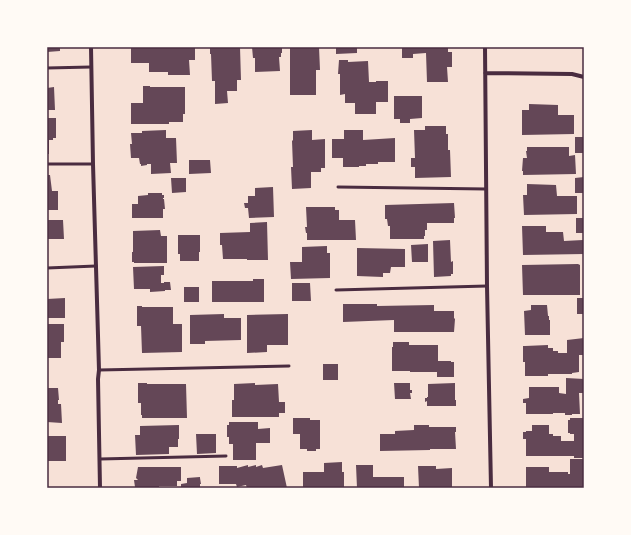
<svg xmlns="http://www.w3.org/2000/svg" width="631" height="535" font-family="'Exo 2',sans-serif">
<rect width="100%" height="100%" fill="#f7e1d7"/>
<path fill="#644757" d="M47 47H60V51L47 52Z
M131 47H195V60H189L190 75H168V72H149V63H131Z
M210 47H240L241 80H237V91H227L228 103 215 104V81H212L211 54H210Z
M252 47H282V53H281V57H279L280 71 255 72V58H253Z
M290 47H319L320 70H316V95H290Z
M336 47H357V53L336 54Z
M402 47H448V52H452V67H447L448 82H427L426 53 413 54V58H402Z
M339 60H348V62L368 61 369 82H376V81H388V102H376V114H355V103H345V94L340 95V74H338Z
M143 86H150V87H185V114H183V122H169V124H131V103H143Z
M54 87 55 110H47V88Z
M394 96H422V118L410 119V123H400V119H394Z
M529 104 558 105V115H574V134L522 135V110H529Z
M47 118H56V138H53V140H49V154H47Z
M425 126H446V134H448V150H450L451 177 415 178V167H411V158H415L414 130H425Z
M166 130V138H176L177 163H170L171 173 151 174V164H147V165L141 166V164H140L139 158H131L130 144H132L131 133H142V131Z
M312 130V140L325 139V168H321V172H311V188L292 189 291 167H293L292 141 293 140V131Z
M344 130H363V140L395 138V162H378V164H366V166H359V167H343V158H332V139H344Z
M575 137H584V153H575Z
M527 147H569V156L575 155 576 174 523 175V171H522L523 158H527L526 151H527Z
M189 160H210L211 173 189 174Z
M47 175H50L52 191H58V210H47Z
M584 177V193H575V178Z
M171 178H186V192L172 193Z
M527 184 556 185 557 196H577V214L524 215 523 195H527Z
M273 187 274 217 249 218 248 208H245L244 203H248V196H255V188Z
M148 193H162V195H164V198H163V199H164L165 209H163V218H132V204H138V196L148 195Z
M454 203 455 218H454V223H427V230H425V236H424V239H390V226H388L387 219H385V205Z
M306 207H335V210H339V220H355L356 240H307V233H306L305 227H307Z
M576 218H584V233H576Z
M47 220H63L64 239H47Z
M267 222 268 260H247V259H223L222 245H220V233L250 232V223Z
M522 226H546V232H563L564 241 583 240 584 254 523 255Z
M160 230 161 236H167V263H134V262H132V252H133V231Z
M178 235H200V252H199V261H180V254H178Z
M450 240 451 262 453 261V274H451V276L434 277 433 241Z
M428 244V262H412L411 245Z
M327 246V253H330V278L291 279 290 262H302V247Z
M357 248 405 249V267H391L390 273H383V277L357 276Z
M578 264 580 265V295H523L522 265Z
M164 266V275H161V283H164V282H170L171 290H165V291L150 292V289H134L133 267Z
M253 279H264V302H212V281H253Z
M292 283H310L311 301H292Z
M184 287H199V302H184Z
M65 298V318H47V299Z
M577 298H584V314H577Z
M343 304H377V306L434 305V311H454V318L455 319 454 332H394V320L343 322Z
M531 305H547L548 316H549V320H550V335H525L524 311 531 310Z
M137 306H142V307H173V324H182V352L142 353 141 326H137Z
M224 314V318H241V340L205 341V344H190V315Z
M288 314V345H267V352L247 353V315Z
M47 324H64V342H61V358H47Z
M584 338V355H579V372L572 373V374H548V376H525V362H523V346H525L548 345V348H553V351H558V353H567V340Z
M393 342H409V345H438V361H451V362H454V377H437V372H410V371H392V347H393Z
M323 364H338V380H323Z
M566 378 584 379V393H579L580 414H572V415H565V413H553V414H526V403H523V399L529 398V387H559V393L566 394Z
M138 383H147V384H186L187 418H142V415H141V403H138Z
M255 383V385L278 384 279 402H285V413H279V417H232V400H234V384Z
M394 383H410V390H412V393H410L411 399H395Z
M455 383V400H456V406H427V401L425 402V398H427V397H428V384Z
M47 388H58L59 400H58V404H61L62 423 47 422Z
M293 418H310V420H320V449H316V451H307V449H300V434H293Z
M570 418H584V458H574V456H526V439H523V432H526V431H532V425H549V434H553V436H561V441H574V434H570V433H568V420H570Z
M229 422H258V429L270 428V443H256V460H233V444H229V437H227V425H229Z
M179 425V439H178V447H169V454L136 455 135 435H140V426Z
M414 425H429V427H456V432H455L456 449H430V450L380 451V434H395V431L414 430Z
M196 434H216V453L197 454Z
M47 436H66V461H47Z
M570 459H584V488H526V467H549V472H568V474H570Z
M342 462V472H344V488H303V472H324V463Z
M248 465V467L256 465V467L262 465 263 468 282 465 287 488H247L246 485 237 487 236 484H219V466H237V468Z
M356 465H373V477H404V488H357Z
M418 466H436V469L452 468V488H419Z
M138 467H181V481H177V486H159V488H138V487H135L134 480H138L136 478Z
M200 477V478L201 484H200V488H181V484L187 483V478Z"/>
<g fill="none" stroke-linecap="round" stroke-linejoin="round">
<path stroke="#4a2c40" stroke-width="3" d="M47 68 91 67
M47 164H93
M338 187 486 189
M47 268 96 266
M336 290 487 286
M99 370 289 366
M100 459 226 456"/>
<path stroke="#4a2c40" stroke-width="4" d="M91 47 93 164 99 370 98 379 100 488
M485 47 487 286 491 488
M485 73 572 74 584 77"/>
</g>
<rect width="631" height="535" fill="none" stroke="#fffaf5" stroke-width="96"/>
<rect x="48" y="48" width="535" height="439" fill="none" stroke="#4a2c40" stroke-width="1.5"/>
</svg>
